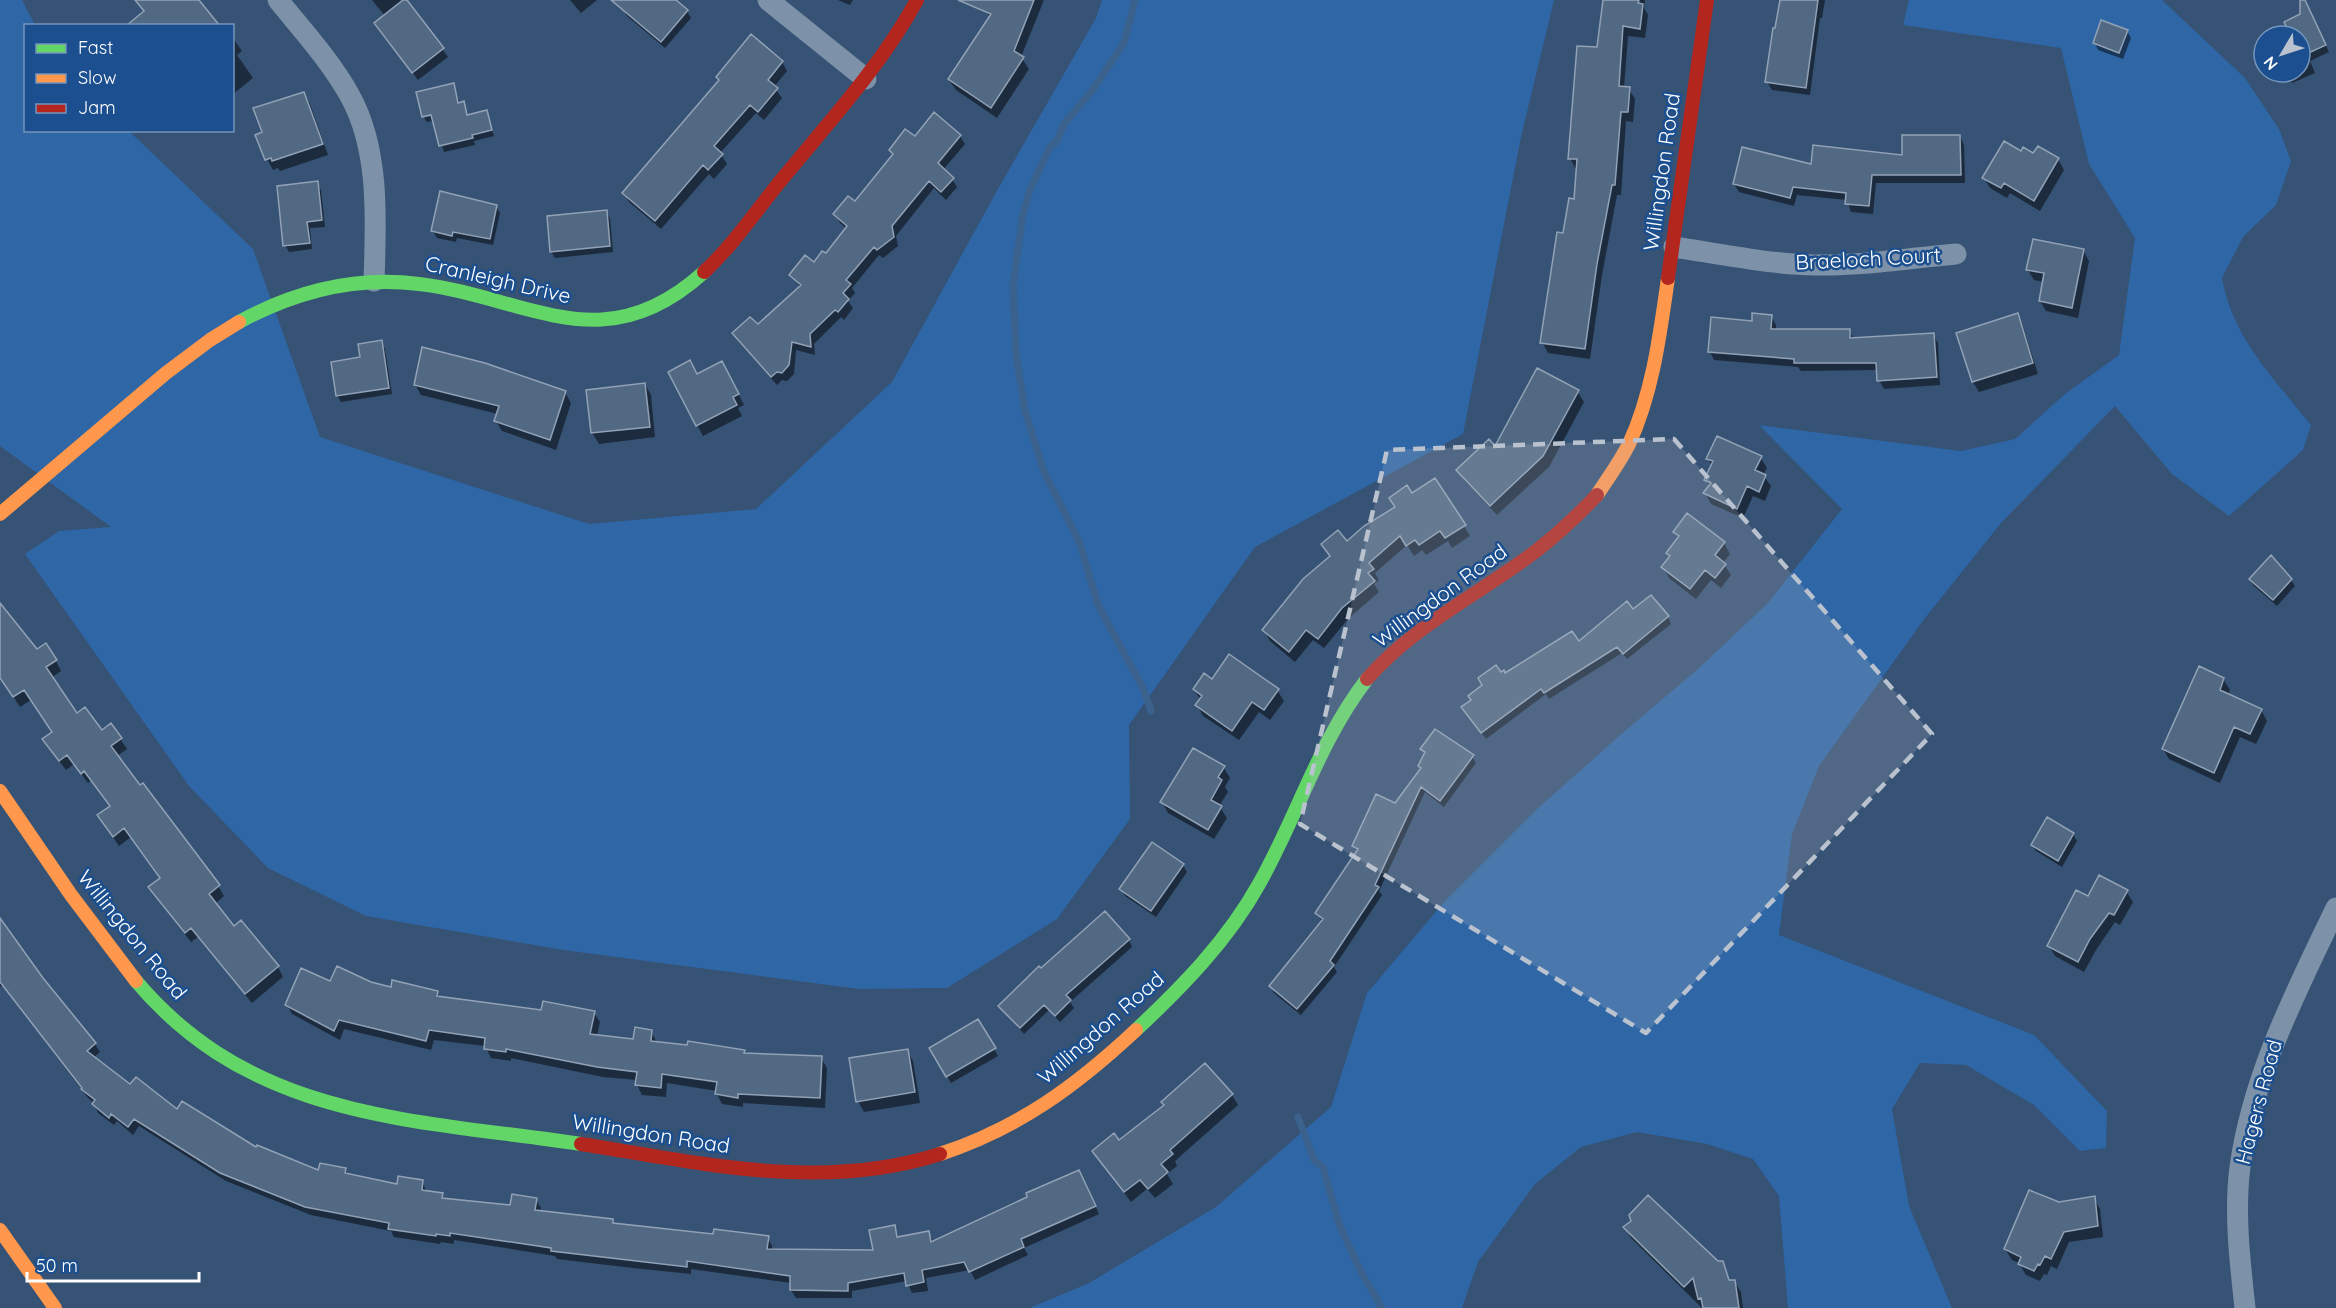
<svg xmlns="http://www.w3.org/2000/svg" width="2336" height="1308" font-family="Quicksand,sans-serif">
<rect width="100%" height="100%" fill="#365274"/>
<path fill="#2f66a5" d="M0 0H22L35 25 26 26V130L129 131 253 249 320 437 589 524 756 509 892 382 994 196 1096 18 1102 0H1554L1521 137 1463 434 1255 547 1129 725 1130 819 1057 919 947 988 859 989 563 950 366 916 268 868 189 786 25 554 59 531 111 527 0 446Z
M1909 0H2162L2245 78 2279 129 2291 161 2276 205 2243 237 2222 278C2233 339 2274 378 2311 425L2303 450 2229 516 2172 474 2115 406 2001 523 1925 618 1819 766 1792 834 1779 935 2034 1035 2107 1111 2106 1148 2080 1151 2034 1105 1966 1065 1920 1063 1892 1109 1909 1206 1952 1308H1788L1779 1196 1753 1159 1707 1144 1637 1132 1581 1147 1535 1184 1478 1262 1462 1308H1030L1089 1283 1216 1207 1331 1107 1367 993 1445 901 1536 810 1626 730 1697 670 1768 603 1842 509 1759 425 1961 451 2015 439 2065 394 2119 355 2135 238 2089 164 2061 48 1903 25Z"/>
<path fill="#0007" d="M372 0H406L448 57 418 80 376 23 385 16Z
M570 0H597L581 13Z
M631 0H673L687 11 691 18 665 48 627 16 623 9Z
M838 0H853L850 5Z
M992 0H1044L1021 57 1029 69 997 118 956 90 949 80 990 18 987 12Z
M1605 0H1645L1644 8 1648 15 1645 38 1628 36 1624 88 1629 89 1635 99 1633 122 1626 121 1621 195H1617L1602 275 1590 359 1548 353 1542 342 1564 235 1576 201 1578 169 1575 168 1570 158 1599 49Z
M1781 0H1825L1822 18H1820L1810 95 1772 90 1767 82Z
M2313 18 2329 52 2310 61 2315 73 2292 83 2286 72H2300V36H2273Z
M2127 31 2131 38 2123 59 2098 50 2095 43Z
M232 37 242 51 237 55 253 78 232 95Z
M782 62 787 71 774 87 782 98 764 120 756 113 720 153 727 164 714 179 709 174 661 229 629 202 624 193Z
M453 85 460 104 463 103 468 116 486 112 494 136 474 141 475 145 444 152 434 121 427 122 423 116Z
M304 93 310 104 328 155 280 171 278 168 273 170 267 159 264 133Z
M960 136 965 144 943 170 952 179 957 187 946 200 934 188 896 236 898 246 883 258 879 255 852 288 855 293 848 301 853 308 844 320 841 317 814 344 815 355 796 350 794 374 787 381 782 380 777 385 739 342 734 334 758 326 801 288 791 275 826 255 847 229 840 223 835 214 855 203 894 156 890 150 915 138Z
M1960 136 1964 145 1965 183H1876L1873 214 1851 212 1847 200 1797 195 1794 206 1739 192 1734 184 1812 165 1904 156Z
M2022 153 2058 159 2064 170 2040 211 2010 193 2007 198 1990 188 1984 178Z
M317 183 321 190 325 227 310 228 312 249 289 252 285 245Z
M496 206 500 213 493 245 457 238 456 242 437 238 433 231Z
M606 212 610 218 613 252 555 258 551 251Z
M2083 250 2089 261 2078 318 2046 311 2040 301 2044 282 2034 280 2028 270Z
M2017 315 2023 326 2038 374 1979 392 1973 382 1958 334Z
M1771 316 1776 325V330H1849L1853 338 1933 335 1938 343 1940 385 1884 389 1879 380 1878 370 1801 371 1798 367 1714 360 1710 352 1753 322Z
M381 342 385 349 392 394 341 402 337 395 362 358Z
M728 373 744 405 738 408 742 416 703 436 697 425V375Z
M415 384 565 392 571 403 556 450 502 431 496 421 498 414 421 395Z
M645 384 651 395 655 437 599 444 592 433 587 391Z
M1577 391 1584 402 1549 467 1497 515 1464 480 1458 470 1496 449Z
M1760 457 1767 468 1763 475 1771 486 1765 501 1753 496 1743 518 1711 504 1705 493 1710 487 1706 480 1712 466 1708 459Z
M1412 495 1464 526 1470 536 1452 548 1448 541 1426 555 1422 550 1414 556 1407 545 1375 573 1379 580 1374 584 1379 592 1348 619 1324 648 1313 640 1295 662 1270 641 1264 630 1331 557 1323 545 1347 543Z
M1675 532 1724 543 1730 554 1723 563 1731 575 1721 588 1711 580 1696 599 1669 578 1663 567 1670 557 1668 553 1679 538Z
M2250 579 2291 580 2295 586 2277 606 2254 586Z
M0 605 37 651 56 661 61 671 51 678 76 715 101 732 111 725 127 749 117 756 218 886 224 896 215 904 234 928 241 922 278 967 283 977 252 1003 198 937 191 942 156 897 150 887 161 879 131 837 119 846 105 825 111 807 91 780 88 783 74 764 66 770 50 749 53 733 31 700 20 707 6 685 0 676Z
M1668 617 1671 624 1627 659 1622 653 1549 699 1546 694 1486 739 1467 714 1501 674 1578 643Z
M2223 679 2230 690 2228 695 2261 710 2267 721 2256 744 2240 737 2220 783 2169 759 2163 749Z
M1213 681 1277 690 1284 701 1270 720 1259 712 1239 740 1203 716 1197 705 1201 700 1194 690Z
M1422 749 1472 756 1476 763 1444 807 1425 792 1379 891 1382 895 1334 967 1337 972 1301 1015 1274 993 1270 986 1323 922 1316 913 1358 853 1354 846 1395 805 1422 770 1420 766 1425 754Z
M1224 768 1230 778 1225 787 1228 792 1219 806 1227 818 1214 839 1168 813 1162 802Z
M2073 834 2077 841 2062 867 2036 851 2032 845Z
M1183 865 1187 872 1156 917 1125 896 1121 889Z
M2126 891 2133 902 2120 925 2115 922 2096 950 2084 972 2055 956 2049 946 2088 898Z
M0 921 42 979 95 1044 100 1052 93 1058 131 1087 178 1112 256 1149 319 1172 345 1169 349 1175 398 1185 422 1182 427 1192 442 1194 445 1200 511 1207 536 1200 541 1208 540 1212 612 1221 614 1224 714 1235 768 1238 772 1246V1251L874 1252 894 1227 899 1238 928 1233 934 1242 1084 1180 1099 1214 1024 1248 1028 1255 975 1280 970 1270 926 1278 928 1291 912 1293 907 1281 852 1291V1298H796L791 1290V1283L691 1269V1274L633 1268 557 1259 555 1256 454 1240V1244L441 1242 440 1244 394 1237 391 1231 311 1215 226 1181 139 1126 133 1135 117 1121 114 1125 98 1113 94 1103 88 1098 3 985 0 987Z
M1129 940 1132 947 1070 1002 1074 1008 1060 1022 1049 1010 1024 1034 1000 1006 1041 970Z
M330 983H371L392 988 437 992 441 998 542 1012 594 1013 600 1022 597 1036 634 1040 651 1031 657 1043 744 1051 746 1054 821 1058 827 1068 825 1108 743 1103V1107L722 1104 717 1094V1091L667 1083 666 1097 642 1095 637 1085V1080L603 1077 511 1058V1061L491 1058 485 1046 434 1040 431 1050 344 1029 340 1040 292 1014 287 1004Z
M978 1021 998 1056 951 1083 931 1048Z
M907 1051 913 1061 920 1103 864 1112 858 1101Z
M1232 1095 1238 1105 1175 1161 1177 1166 1167 1174 1173 1184 1155 1198 1147 1189 1131 1202 1093 1151Z
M2094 1198 2100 1209 2103 1237 2069 1242 2057 1269 2051 1266 2047 1275 2044 1274 2040 1281 2026 1275 2019 1263 2012 1260 2005 1249 2059 1204Z
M1633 1221 1717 1262 1722 1263 1731 1282 1734 1281 1741 1292 1743 1308H1702L1631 1238 1625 1228Z"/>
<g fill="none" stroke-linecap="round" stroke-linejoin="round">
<path stroke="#3b618d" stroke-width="7" d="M1135 0 1124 43 1092 91 1064 124 1057 141 1050 147 1030 190 1023 214 1013 285 1016 353 1025 411 1044 472 1079 541 1098 605 1143 688 1151 711
M1298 1117 1314 1160 1323 1167 1339 1224 1361 1272 1382 1308"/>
</g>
<path fill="#526984" stroke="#92a2b6" stroke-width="1.5" d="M135 0H199L220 26H126L144 11Z
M403 0H407L444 48 412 73 374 23Z
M611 0H676L688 10 661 42Z
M958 0H1034L1014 51 1024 57 991 108 948 79 991 14Z
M1603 0H1639L1638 3 1643 4 1640 29 1623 26 1619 86 1630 87 1628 112H1621L1615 185H1612L1597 264 1585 349 1540 343 1557 232 1563 233 1569 198 1574 199 1577 159H1568L1577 46 1597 47Z
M1780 0H1818L1806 88 1765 82 1773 28H1775Z
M2300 0H2305L2326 45 2300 57V36H2291L2284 22 2300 14Z
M2101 20 2128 30 2119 53 2093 43Z
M751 34 783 61 768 80 778 88 758 112 750 105 714 146 723 154 708 170 703 165 655 221 622 193 719 80 716 77Z
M454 83 458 103 464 101 467 115 487 110 492 130 472 135 473 138 439 146 431 115 422 117 416 92Z
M304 92 323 144 272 161 271 158 265 160 255 135 262 132 253 108Z
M934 112 961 135 938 163 954 178 941 192 929 181 892 226 894 237 877 250 874 247 846 280 851 284 843 293 849 299 838 312 835 310 810 334 811 347 792 342 789 365 782 373 777 372 771 377 732 333 750 317 758 324 801 285 789 275 805 255 814 262 822 251 826 253 847 226 833 214 848 196 855 201 893 154 889 150 905 129 915 136Z
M1902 135H1960L1961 175H1872L1869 206 1845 204 1846 193 1793 187 1790 198 1733 184 1742 147 1811 164 1813 145 1902 155Z
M2004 141 2021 151 2023 147 2033 153 2038 146 2059 158 2034 201 2004 183 2001 188 1982 178Z
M318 181 322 220 307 222 310 243 283 246 277 186Z
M440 191 497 205 490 239 453 232 452 236 431 231Z
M607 210 610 246 550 252 547 216Z
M2033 239 2084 249 2072 308 2039 301 2044 273 2026 270Z
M1752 313 1772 315 1771 329H1850V338L1934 333 1937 377 1877 381 1876 363H1794V359L1708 352 1711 317 1752 321Z
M2018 313 2033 363 1972 382 1956 333Z
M382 340 389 388 336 396 331 362 360 357 358 344Z
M422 347 485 363 566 391 550 440 494 421 499 406 414 385Z
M690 360 697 374 722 361 739 394 733 397 737 405 696 426 668 372Z
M1537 368 1579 390 1543 456 1490 506 1456 470 1489 439 1495 446Z
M645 383 650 427 591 433 586 390Z
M1717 436 1762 456 1755 470 1766 475 1759 492 1747 486 1737 509 1703 493 1711 483 1704 480 1713 461 1706 459Z
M1435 478 1466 525 1445 538 1440 531 1419 545 1415 540 1406 546 1400 536 1369 563 1374 569 1368 573 1375 581 1342 608 1318 639 1306 630 1289 652 1262 630 1303 579 1330 556 1321 544 1338 530 1347 541 1364 526 1395 507 1389 498 1407 485 1412 493Z
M1687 513 1725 542 1715 555 1726 564 1715 578 1705 570 1690 589 1661 567 1670 556 1666 553 1679 536 1673 532Z
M2271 555 2292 579 2273 600 2249 579Z
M1651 595 1669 616 1623 654 1617 647 1544 693 1541 689 1481 733 1461 707 1471 700 1468 696 1482 685 1478 678 1496 665 1501 672 1504 670 1505 673 1572 631 1579 641 1627 601 1633 609Z
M0 603 37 649 46 643 57 660 46 667 77 713 85 707 102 730 111 723 122 738 111 746 140 785 143 783 220 885 209 894 234 926 241 920 279 966 245 994 191 928 185 933 148 887 160 878 124 828 113 837 97 815 110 806 84 771 81 774 67 755 59 761 42 739 52 732 24 690 13 697 0 678Z
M1229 654 1279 689 1264 710 1252 702 1232 731 1195 705 1202 696 1193 689 1204 673 1212 679Z
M2199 666 2224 678 2220 690 2262 709 2250 734 2234 727 2214 773 2162 749Z
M1435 729 1474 755 1440 801 1421 787 1375 885 1379 887 1330 961 1334 965 1297 1009 1269 986 1323 919 1315 913 1358 849 1352 846 1376 794 1395 803 1421 768 1418 766 1425 752 1420 749Z
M1193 748 1225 766 1218 777 1222 780 1211 800 1222 806 1208 830 1160 802Z
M2047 817 2074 833 2058 861 2031 845Z
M1152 842 1184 864 1151 911 1119 889Z
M2099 875 2128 890 2114 915 2109 913 2090 939 2078 962 2047 946 2076 890 2088 896Z
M1105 911 1130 939 1066 995 1071 1000 1055 1016 1044 1005 1020 1028 998 1006 1039 966 1041 968Z
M0 918 43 978 96 1043 87 1051 130 1084 136 1077 177 1109 182 1101 256 1147 257 1145 318 1170 320 1163 346 1168 345 1173 397 1184 398 1176 423 1180 422 1190 443 1193 442 1198 510 1205 512 1194 537 1198 535 1210 613 1219V1223L713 1234 714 1229 769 1236 767 1249 873 1250 869 1230 895 1225 897 1237 929 1231 931 1242 1027 1197 1026 1193 1079 1170 1096 1206 1021 1239 1024 1247 969 1272 964 1262 922 1270 924 1282 906 1286 904 1273 848 1283V1291L790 1290V1276L687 1261V1267L628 1260 551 1251V1248L450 1233V1236L436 1234V1236L388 1229 389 1223 305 1207 220 1173 134 1119 128 1127 111 1114 109 1118 92 1104 95 1100 81 1089 82 1088 0 982Z
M337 966 371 982 391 987 392 980 438 991 437 996 541 1010 543 1001 595 1011 590 1034 633 1039 635 1027 652 1030 651 1041 687 1045 688 1041 745 1050 744 1053 822 1056 820 1098 738 1094V1098L715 1094 717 1082 662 1074 661 1088 635 1085 637 1072 597 1067 506 1049V1052L484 1049 485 1038 429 1030 426 1041 339 1020 334 1031 285 1005 301 968 330 981Z
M978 1019 996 1048 946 1077 929 1048Z
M908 1049 915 1092 856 1102 849 1058Z
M1205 1063 1233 1094 1170 1150 1173 1154 1161 1164 1168 1172 1148 1189 1140 1180 1124 1192 1092 1151 1114 1133 1119 1140 1164 1105 1161 1102Z
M2029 1190 2059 1202 2095 1196 2098 1226 2064 1232 2051 1259 2045 1256 2040 1265 2038 1264 2034 1271 2018 1264 2021 1257 2004 1249Z
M1648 1195 1718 1261H1723L1729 1280H1735L1739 1308H1703L1701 1298 1698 1299 1693 1278 1684 1287 1623 1227 1631 1221 1629 1215Z"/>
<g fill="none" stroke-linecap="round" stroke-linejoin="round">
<path stroke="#7d92a8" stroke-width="21" d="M278 0C303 31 330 60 350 96 380 150 376 221 374 281
M768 0 866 79
M1674 247C1720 254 1768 264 1815 265 1862 266 1910 258 1956 254
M2245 1308C2240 1262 2234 1213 2240 1167 2253 1074 2296 992 2336 908"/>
<path stroke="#63d668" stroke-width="14" d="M239 322C294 292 356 276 419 284 528 297 603 364 704 272
M136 981C254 1121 415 1119 581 1144
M1136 1030C1182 987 1228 940 1259 884 1297 817 1319 741 1367 679"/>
<path stroke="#ff974d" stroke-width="14" d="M1597 495C1608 478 1620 462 1629 444 1653 392 1660 334 1668 278
M0 514 166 373 210 340 239 322
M0 791 71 895 136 981
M940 1154C1019 1128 1076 1086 1136 1030
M0 1230 55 1308"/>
<path stroke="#b3261e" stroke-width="14" d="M704 272C732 246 754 214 778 184 827 124 879 69 917 0
M1668 278 1707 0
M1367 679C1414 625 1480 594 1536 551 1558 534 1578 515 1597 495
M581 1144C700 1163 822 1192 940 1154"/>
</g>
<path fill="#b9c2ce" fill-opacity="0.2" stroke="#b9c2ce" stroke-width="4.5" stroke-dasharray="12 8" stroke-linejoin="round" d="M1674 439 1932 734 1646 1033 1300 824 1387 450Z"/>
<g text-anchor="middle" stroke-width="5" stroke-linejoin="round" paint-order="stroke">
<g font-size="21" fill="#fff" stroke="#1b4f8f">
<text transform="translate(1662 172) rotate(-82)" y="7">Willingdon Road</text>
<text transform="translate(1868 259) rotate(-3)" y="7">Braeloch Court</text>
<text transform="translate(498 280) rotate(13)" y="7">Cranleigh Drive</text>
<text transform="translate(1440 596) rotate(-36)" y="7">Willingdon Road</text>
<text transform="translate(132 935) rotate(51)" y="7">Willingdon Road</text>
<text transform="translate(1101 1028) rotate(-41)" y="7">Willingdon Road</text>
<text transform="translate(2259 1102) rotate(-75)" y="7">Hagers Road</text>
<text transform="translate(651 1134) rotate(9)" y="7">Willingdon Road</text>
</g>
</g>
<rect x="24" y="24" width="210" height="108" fill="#1b4f8f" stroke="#7695bc" stroke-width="1.5"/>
<rect x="36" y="44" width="30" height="9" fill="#63d668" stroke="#7695bc" stroke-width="1.5"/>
<text x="78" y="54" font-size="18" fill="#ffffff">Fast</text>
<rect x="36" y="74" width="30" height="9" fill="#ff974d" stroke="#7695bc" stroke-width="1.5"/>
<text x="78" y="84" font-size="18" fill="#ffffff">Slow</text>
<rect x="36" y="104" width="30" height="9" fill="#b3261e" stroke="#7695bc" stroke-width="1.5"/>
<text x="78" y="114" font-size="18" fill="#ffffff">Jam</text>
<g transform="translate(2282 54) rotate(231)"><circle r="28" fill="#1b4f8f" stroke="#7695bc" stroke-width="1.5"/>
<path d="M0-4.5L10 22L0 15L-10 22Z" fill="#b9c2ce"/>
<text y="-9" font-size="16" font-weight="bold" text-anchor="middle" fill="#ffffff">N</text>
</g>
<path d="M27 1272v9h172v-9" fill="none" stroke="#ffffff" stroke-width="3"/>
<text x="36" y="1272" font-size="18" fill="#ffffff" stroke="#1b4f8f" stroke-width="4.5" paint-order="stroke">50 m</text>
</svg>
